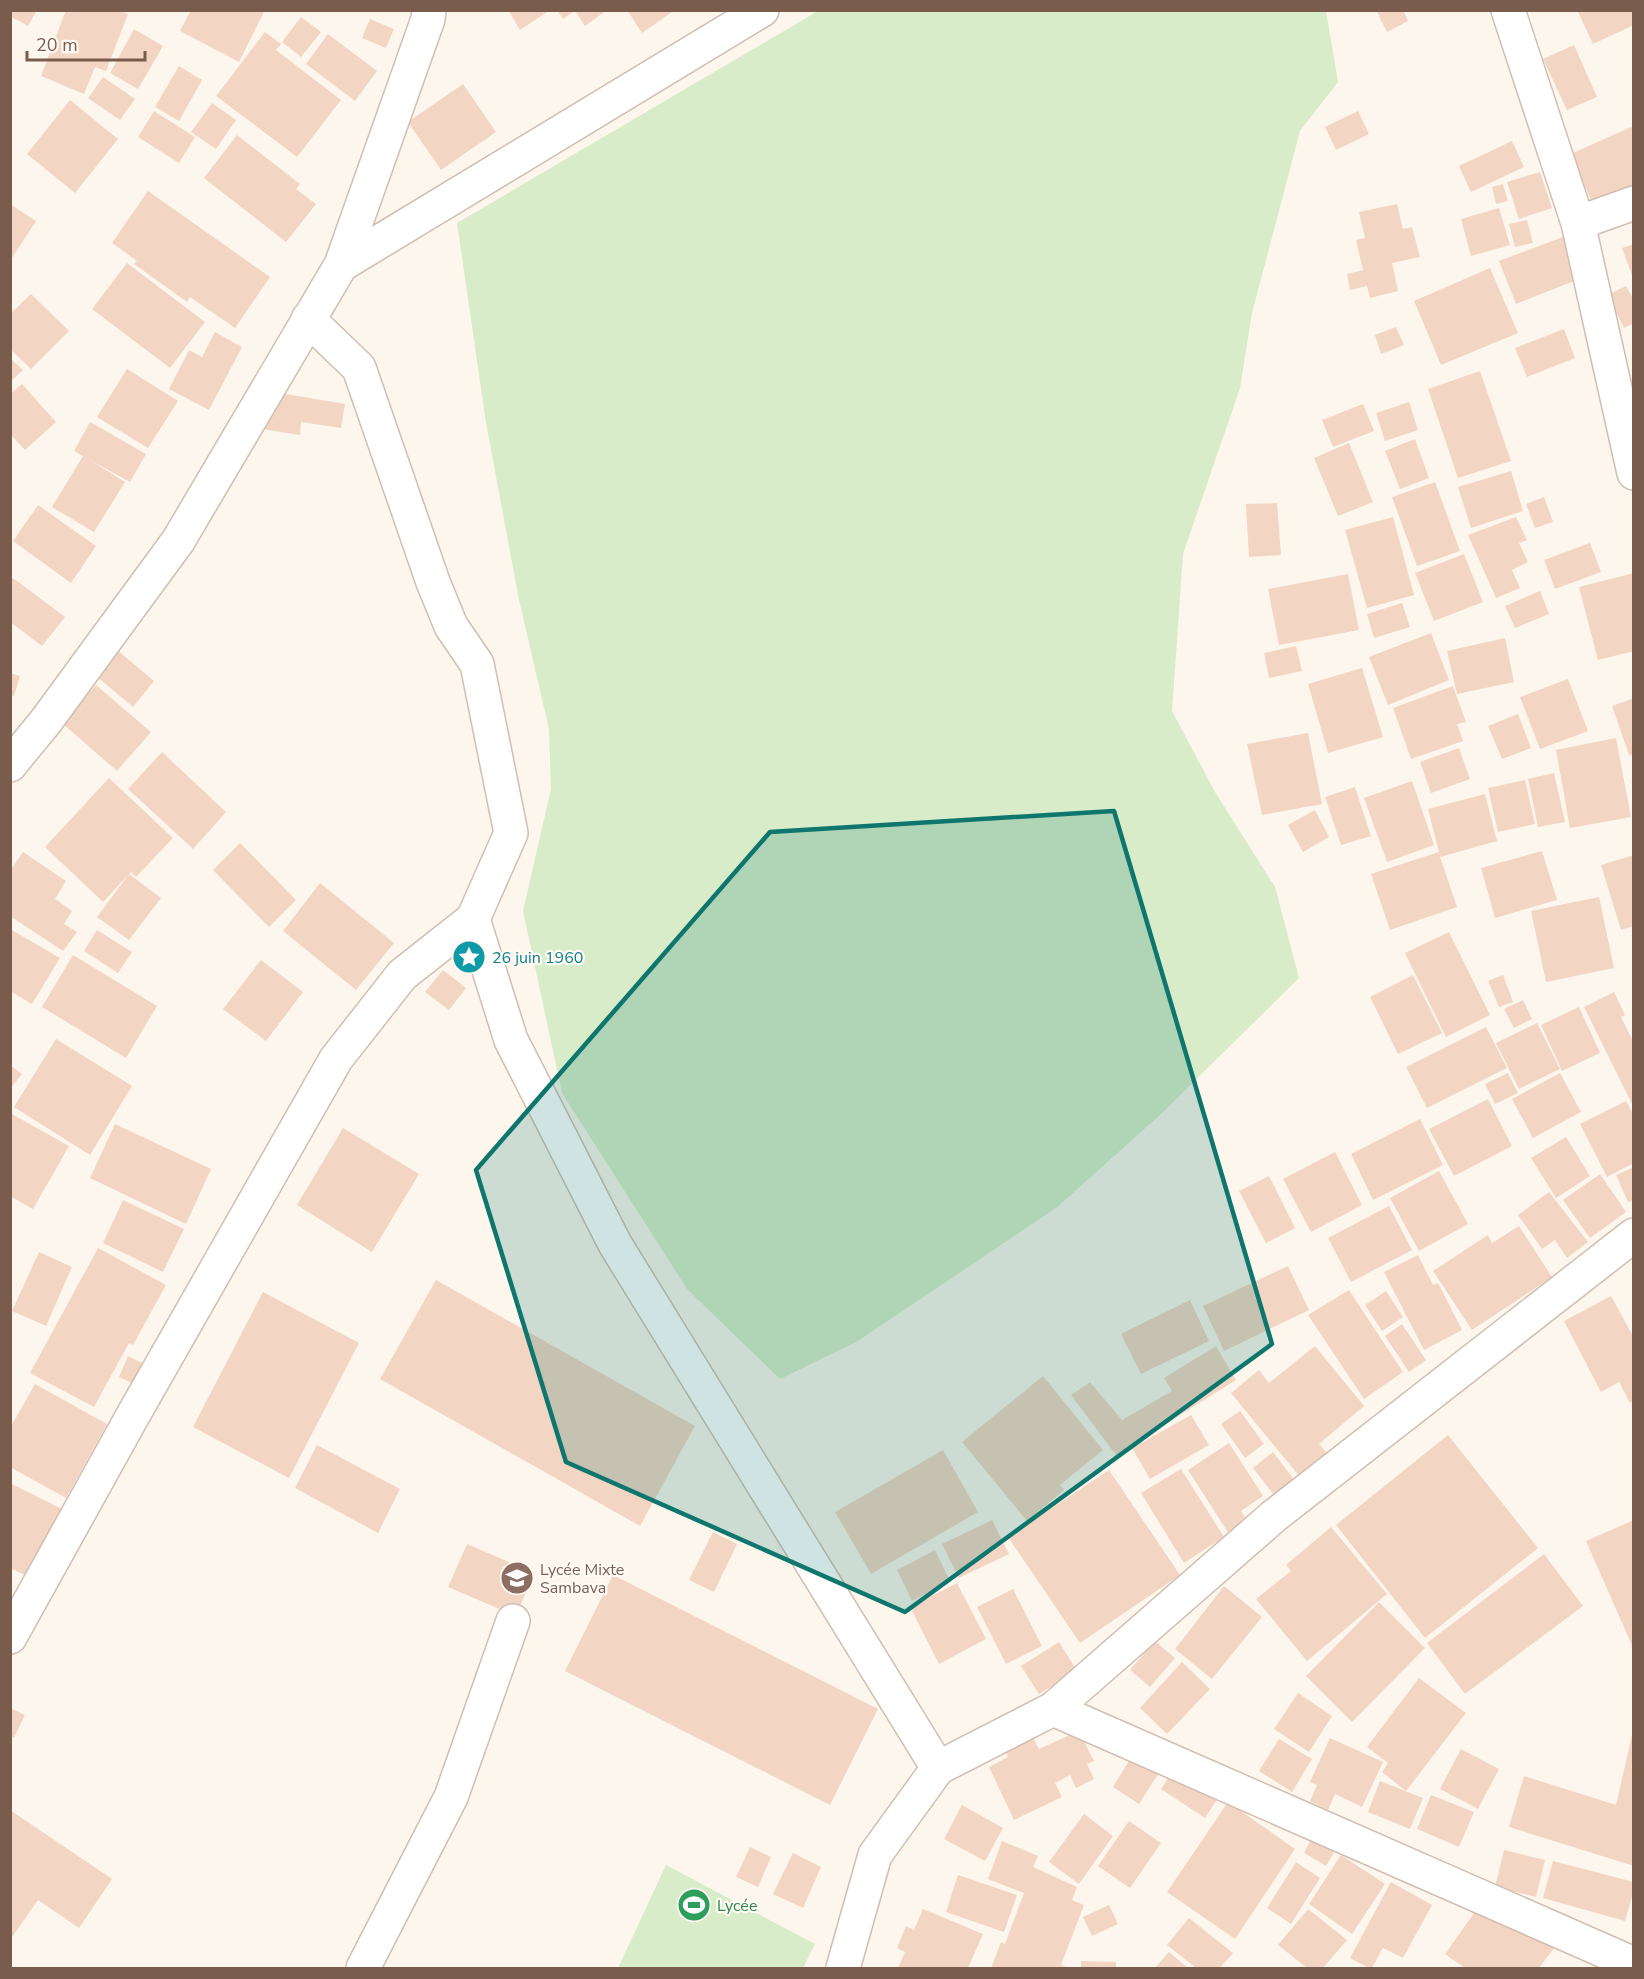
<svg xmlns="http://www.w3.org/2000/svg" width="1644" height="1979" font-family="'Nunito Sans',sans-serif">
<rect width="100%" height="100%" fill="#fdf6ec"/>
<path fill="#d8ecc9" d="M818 11H1326L1338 82 1300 131 1252 313 1240 388 1183 554 1172 711 1215 792 1275 887 1299 978 1160 1115 1056 1208 858 1341 780 1379 687 1289 562 1093 523 911 551 789 549 729 519 600 486 423 457 223Z
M666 1865 815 1944 803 1968H618Z"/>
<path fill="#f3d5c3" d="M10 10H37L28 26 10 16Z
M66 10H118L128 14 106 71 95 67 84 94 41 76Z
M191 10H265L239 62 180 31Z
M508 10H550L520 30Z
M557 10H607L585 26 575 11 563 19Z
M627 10H675L642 33Z
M1376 10H1403L1408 21 1387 32Z
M1577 10H1634V25L1593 44Z
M301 17 321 32 301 57 282 42Z
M370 19 394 29 386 48 362 38Z
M134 29 163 46 138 89 110 73Z
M265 32 281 44 276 50 341 100 297 157 216 96Z
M328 34 377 71 355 101 306 64Z
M1574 45 1597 97 1567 110 1543 59Z
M179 66 202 80 179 121 155 107Z
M103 77 135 99 120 120 88 98Z
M463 84 496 132 441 170 408 122Z
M70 100 118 139 75 193 27 154Z
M212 103 236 120 216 149 191 132Z
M154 111 195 137 179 163 138 137Z
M1358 111 1369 134 1336 150 1325 127Z
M1631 127 1634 132V190L1594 207 1571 154Z
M237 135 300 184 296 189 316 204 286 242 204 178Z
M1512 141 1524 167 1471 192 1459 166Z
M1540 172 1552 208 1519 219 1507 182Z
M1503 184 1508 201 1496 204 1492 187Z
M148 191 270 277 235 328 190 297 187 302 134 264 137 261 112 243Z
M10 204 36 221 10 261Z
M1397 204 1403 229 1412 227 1420 257 1392 263 1398 291 1370 298 1367 286 1350 290 1347 274 1363 270 1356 240 1365 238 1359 212Z
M1499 208 1510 245 1471 256 1461 219Z
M1527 220 1533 243 1515 247 1509 224Z
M1563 237 1579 279 1516 304 1499 261Z
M1634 244V278H1633L1622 248Z
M127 263 205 322 170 368 92 309Z
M1490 268 1518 333 1441 365 1414 301Z
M1626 286 1634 300V323L1624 328 1607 295Z
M31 294 69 331 31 369 10 349V314Z
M1396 327 1404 345 1381 354 1375 335Z
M1564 329 1575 358 1527 377 1515 348Z
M215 332 242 347 209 410 169 389 189 350 202 357Z
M10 358 23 370 10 382Z
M127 369 178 401 148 448 97 417Z
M1480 371 1511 461 1458 478 1428 389Z
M22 384 56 422 25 450 10 434V394Z
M268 391 345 404 341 428 301 422 300 435 262 429Z
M1409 402 1418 430 1385 441 1376 413Z
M1363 404 1374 431 1333 447 1322 420Z
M90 422 146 454 130 482 90 460 125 482 94 532 52 507 83 456 74 451Z
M1415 439 1429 478 1400 489 1385 451Z
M1349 443 1373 502 1338 516 1314 458Z
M1511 471 1523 511 1471 528 1458 487Z
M1435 482 1460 551 1417 566 1392 497Z
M1544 497 1553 522 1535 528 1526 504Z
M1277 503 1281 555 1249 557 1246 504Z
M38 505 96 546 71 583 13 541Z
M1393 517 1414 595 1367 608 1345 530Z
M1516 517 1527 540 1519 543 1528 562 1512 570 1520 588 1496 598 1468 535Z
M1590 543 1601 572 1555 589 1544 560Z
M1464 554 1483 602 1434 621 1415 573Z
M1634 573V651L1598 660 1579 587Z
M1348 574 1359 630 1279 645 1268 589Z
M13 578 65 617 42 646 10 622V581Z
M1540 591 1549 614 1515 628 1505 606Z
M1402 603 1410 627 1374 638 1367 614Z
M1431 633 1449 680 1388 705 1369 657Z
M1505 638 1514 682 1457 694 1447 651Z
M1296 646 1302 671 1269 678 1264 653Z
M117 650 154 681 133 707 95 675Z
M1362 668 1383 737 1328 753 1308 684Z
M10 673 20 676 14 696 10 695Z
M1568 679 1588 731 1540 749 1520 697Z
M96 685 151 732 117 771 63 724Z
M1453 686 1466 722 1457 724 1463 741 1411 759 1393 708Z
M1634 698V754L1629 755 1612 706Z
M1518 714 1531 748 1502 759 1488 726Z
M1308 733 1322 804 1262 815 1247 744Z
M1616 738 1631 817 1570 828 1556 750Z
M1459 748 1470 779 1431 793 1420 762Z
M162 752 226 812 193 849 128 789Z
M1554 773 1565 822 1538 827 1528 779Z
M109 778 173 838 136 877 131 872 103 902 45 847Z
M1525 780 1535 824 1498 832 1488 788Z
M1412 781 1434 845 1387 862 1364 798Z
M1355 787 1371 836 1341 845 1325 797Z
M1485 794 1497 841 1440 857 1457 907 1390 930 1371 874 1439 852 1428 809Z
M1315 810 1329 837 1303 852 1288 825Z
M240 843 296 900 269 927 213 870Z
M1542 851 1557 900 1495 918 1481 868Z
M23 852 66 881 55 899 72 911 64 924 77 932 63 951 10 916V871Z
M1634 855V926L1621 930 1601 865Z
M129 874 161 898 129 940 97 917Z
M320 883 394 943 356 990 283 931Z
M1599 897 1614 968 1546 982 1531 911Z
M10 929 60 958 32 1004 10 991Z
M97 930 132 952 118 973 84 951Z
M1449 932 1490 1015 1446 1037 1405 953Z
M73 955 157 1006 126 1058 42 1007Z
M261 960 303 992 266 1041 223 1009Z
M443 970 466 988 449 1010 425 992Z
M1413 975 1442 1033 1398 1054 1370 997Z
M1503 975 1513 1002 1499 1007 1488 981Z
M1614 992 1625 1015 1621 1017 1634 1043V1108L1584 1007Z
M1523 1000 1532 1019 1514 1028 1504 1009Z
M1579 1007 1600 1053 1562 1071 1541 1025Z
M1537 1023 1560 1069 1519 1089 1496 1043Z
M1486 1027 1507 1068 1427 1108 1406 1067Z
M56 1039 132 1086 90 1155 14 1107Z
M10 1065 22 1074 10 1089Z
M1508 1073 1518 1093 1495 1104 1485 1084Z
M1560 1073 1581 1112 1533 1138 1512 1099Z
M1488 1099 1512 1146 1454 1176 1429 1129Z
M1626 1101 1634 1116V1163L1607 1177 1580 1124Z
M10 1113 69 1146 33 1209 10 1196Z
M1420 1119 1443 1165 1373 1200 1351 1154Z
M115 1124 211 1169 186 1224 90 1178Z
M343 1128 419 1174 372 1252 297 1205Z
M1566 1137 1590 1176 1556 1198 1531 1158Z
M1335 1152 1362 1205 1311 1232 1283 1179Z
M1634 1167V1200L1628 1202 1616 1175Z
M1439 1171 1468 1224 1419 1251 1390 1198Z
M1600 1174 1626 1212 1590 1238 1563 1200Z
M1269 1176 1295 1228 1266 1243 1239 1191Z
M1549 1192 1588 1242 1567 1258 1555 1240 1542 1249 1518 1215Z
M123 1200 184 1229 163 1272 103 1243Z
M1389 1206 1412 1250 1351 1282 1328 1238Z
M1519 1226 1552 1277 1472 1330 1433 1271 1488 1235 1492 1243Z
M98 1248 166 1285 133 1345 129 1343 94 1407 30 1373Z
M39 1252 72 1267 46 1326 12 1311Z
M1418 1255 1433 1285 1438 1283 1462 1330 1424 1350 1384 1272Z
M1288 1266 1309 1310 1224 1351 1203 1306Z
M436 1280 695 1426 640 1526 380 1379Z
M1349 1290 1403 1372 1364 1399 1308 1315Z
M1386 1291 1403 1317 1382 1331 1365 1305Z
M263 1292 359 1343 289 1478 193 1427Z
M1611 1296 1634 1338V1401L1630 1403 1619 1382 1601 1392 1564 1321Z
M1190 1300 1209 1341 1141 1374 1121 1334Z
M1402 1324 1426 1360 1409 1372 1385 1336Z
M1216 1346 1236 1380 1116 1455 1071 1395 1090 1382 1122 1420 1172 1391 1164 1378Z
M1315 1346 1364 1406 1319 1444 1327 1453 1299 1476 1231 1393 1259 1370 1269 1383Z
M128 1356 150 1367 141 1387 119 1377Z
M1043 1376 1103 1450 1060 1485 1064 1490 1027 1521 962 1442Z
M35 1384 107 1424 66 1498 10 1467V1428Z
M1240 1411 1264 1444 1245 1458 1221 1424Z
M1191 1415 1209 1445 1150 1479 1132 1448Z
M1448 1435 1538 1548 1425 1638 1336 1525Z
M1229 1443 1263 1496 1241 1511 1248 1522 1229 1534 1188 1470Z
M317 1445 400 1489 378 1533 295 1488Z
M943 1450 978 1512 871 1574 835 1512Z
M1273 1452 1295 1481 1275 1496 1253 1468Z
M1181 1469 1224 1537 1184 1563 1141 1493Z
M1109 1470 1180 1575 1080 1643 1008 1537Z
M12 1484 64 1510 31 1578 10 1568Z
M992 1520 1009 1554 959 1578 942 1544Z
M1634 1520V1650L1586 1541Z
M1331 1527 1387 1594 1307 1661 1256 1599 1291 1571 1286 1565Z
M713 1532 737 1544 714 1592 689 1580Z
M467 1544 534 1573 516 1616 448 1587Z
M935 1550 950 1581 912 1601 897 1570Z
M1544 1554 1583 1606 1465 1694 1427 1643Z
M613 1575 878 1709 830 1805 565 1671Z
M957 1583 986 1639 939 1664 910 1607Z
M1224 1586 1262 1617 1212 1679 1175 1649Z
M1013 1589 1042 1646 1006 1664 977 1607Z
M1379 1602 1425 1648 1352 1722 1306 1676Z
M1155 1641 1175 1658 1150 1687 1130 1670Z
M1059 1642 1077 1671 1039 1694 1021 1666Z
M1182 1662 1210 1689 1167 1734 1140 1708Z
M1419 1678 1466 1713 1406 1791 1382 1772 1388 1763 1367 1747Z
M1298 1693 1332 1716 1309 1752 1274 1729Z
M10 1708 25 1715 14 1738 10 1736Z
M1079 1731 1094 1761 1087 1764 1094 1779 1076 1788 1070 1775 1055 1783 1062 1797 1014 1820 989 1767 1008 1757 1004 1747 1031 1734 1039 1749Z
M1633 1731 1634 1866 1509 1827 1524 1776 1616 1805Z
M1330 1738 1383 1762 1362 1807 1335 1794 1328 1810 1310 1801 1317 1785 1310 1782Z
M1279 1739 1312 1759 1292 1792 1259 1771Z
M1461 1749 1499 1769 1478 1809 1440 1789Z
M1135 1751 1162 1768 1139 1804 1113 1787Z
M1176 1766 1220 1795 1205 1818 1161 1789Z
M1380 1781 1423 1798 1410 1829 1368 1812Z
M1431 1795 1474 1812 1459 1847 1417 1829Z
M1228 1802 1295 1849 1235 1939 1167 1892Z
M962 1805 1003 1828 985 1861 944 1839Z
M10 1810 112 1879 79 1928 38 1900 10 1940Z
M1084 1814 1113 1836 1079 1884 1049 1862Z
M1129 1821 1161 1843 1130 1888 1098 1866Z
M1311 1839 1334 1852 1326 1866 1304 1853Z
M1002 1841 1038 1856 1033 1867 1077 1887 1072 1900 1084 1905 1061 1965 1069 1968H991L1001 1942 1005 1944 1024 1893 988 1879Z
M750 1847 771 1857 758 1887 736 1877Z
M1504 1850 1545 1860 1536 1897 1495 1887Z
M793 1853 821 1867 803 1908 773 1894Z
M1341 1855 1385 1884 1352 1934 1309 1904Z
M1553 1861 1634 1882V1890L1625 1921 1543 1898Z
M1296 1862 1320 1878 1291 1924 1267 1908Z
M958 1875 1017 1895 1004 1932 946 1912Z
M1391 1882 1432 1905 1403 1958 1383 1948 1372 1968H1369L1350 1958Z
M1482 1902 1528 1930 1554 1948 1539 1968H1465L1445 1954Z
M1109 1905 1118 1924 1092 1936 1083 1917Z
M923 1909 983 1934 968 1968H898L905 1952 897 1948 906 1926 914 1930Z
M1308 1909 1347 1940 1323 1968H1307L1278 1945Z
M1189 1918 1233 1953 1220 1968H1196L1167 1945Z
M1169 1952 1188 1968H1155Z
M1081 1961 1116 1962V1968H1081Z"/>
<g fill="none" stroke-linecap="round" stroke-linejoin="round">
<defs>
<path id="minor" d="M1508 10 1578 223 1634 473
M1578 223 1634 203
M341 265 762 10
M308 319 359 368 433 582 451 626 477 664 511 833 473 919 511 1040 615 1244 938 1768
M10 765 46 721 178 541 341 265 428 19 429 10
M10 1637 132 1417 336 1059 402 975 473 919
M1053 1709 1634 1964
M363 1968 451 1797 513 1621
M843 1968 875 1855 938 1768 1053 1709 1274 1516 1634 1235"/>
</defs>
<use href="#minor" stroke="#d1beb0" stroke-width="36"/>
<use href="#minor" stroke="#fff" stroke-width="33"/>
</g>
<path fill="#0f766e" fill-opacity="0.2" stroke="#0f766e" stroke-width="4.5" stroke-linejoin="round" d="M1114 811 1272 1344 905 1612 566 1462 476 1170 770 832Z"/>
<defs>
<symbol id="sight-disc" viewBox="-11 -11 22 22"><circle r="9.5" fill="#0f9aa8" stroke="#fffaf3"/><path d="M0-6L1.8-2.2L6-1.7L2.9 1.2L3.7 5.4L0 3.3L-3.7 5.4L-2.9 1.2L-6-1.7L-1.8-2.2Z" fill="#fff"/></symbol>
<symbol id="school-disc" viewBox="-11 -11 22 22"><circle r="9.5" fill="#8d6e63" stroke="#fffaf3"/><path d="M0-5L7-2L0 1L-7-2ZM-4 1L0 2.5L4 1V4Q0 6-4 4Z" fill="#fff"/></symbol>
<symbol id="stadium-disc" viewBox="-11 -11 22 22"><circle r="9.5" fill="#2e9e5b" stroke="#fffaf3"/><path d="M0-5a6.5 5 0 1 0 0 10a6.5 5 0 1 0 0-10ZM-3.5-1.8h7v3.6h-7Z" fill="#fff"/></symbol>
</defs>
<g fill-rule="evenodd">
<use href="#sight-disc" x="450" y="938" width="38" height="38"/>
<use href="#school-disc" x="498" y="1559" width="38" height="38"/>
<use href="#stadium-disc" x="675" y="1886" width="38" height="38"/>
</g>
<g text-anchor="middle" stroke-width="4.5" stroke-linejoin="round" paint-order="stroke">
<g font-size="16" fill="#0d838f" stroke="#fffaf3" text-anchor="start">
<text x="492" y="963">26 juin 1960</text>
</g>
<g font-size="16" fill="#785e54" stroke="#fffaf3" text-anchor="start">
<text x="540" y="1575">Lycée Mixte<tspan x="540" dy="18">Sambava</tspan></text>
</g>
<g font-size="16" fill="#27864d" stroke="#fffaf3" text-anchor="start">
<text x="717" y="1911">Lycée</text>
</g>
</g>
<rect width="1644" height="1979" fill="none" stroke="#7a5c4d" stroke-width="24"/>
<path d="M27 51v9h118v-9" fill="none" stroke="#7a5c4d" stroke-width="3"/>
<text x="36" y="51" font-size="18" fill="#7a5c4d" stroke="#fffaf3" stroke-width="4.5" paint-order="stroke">20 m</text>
</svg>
